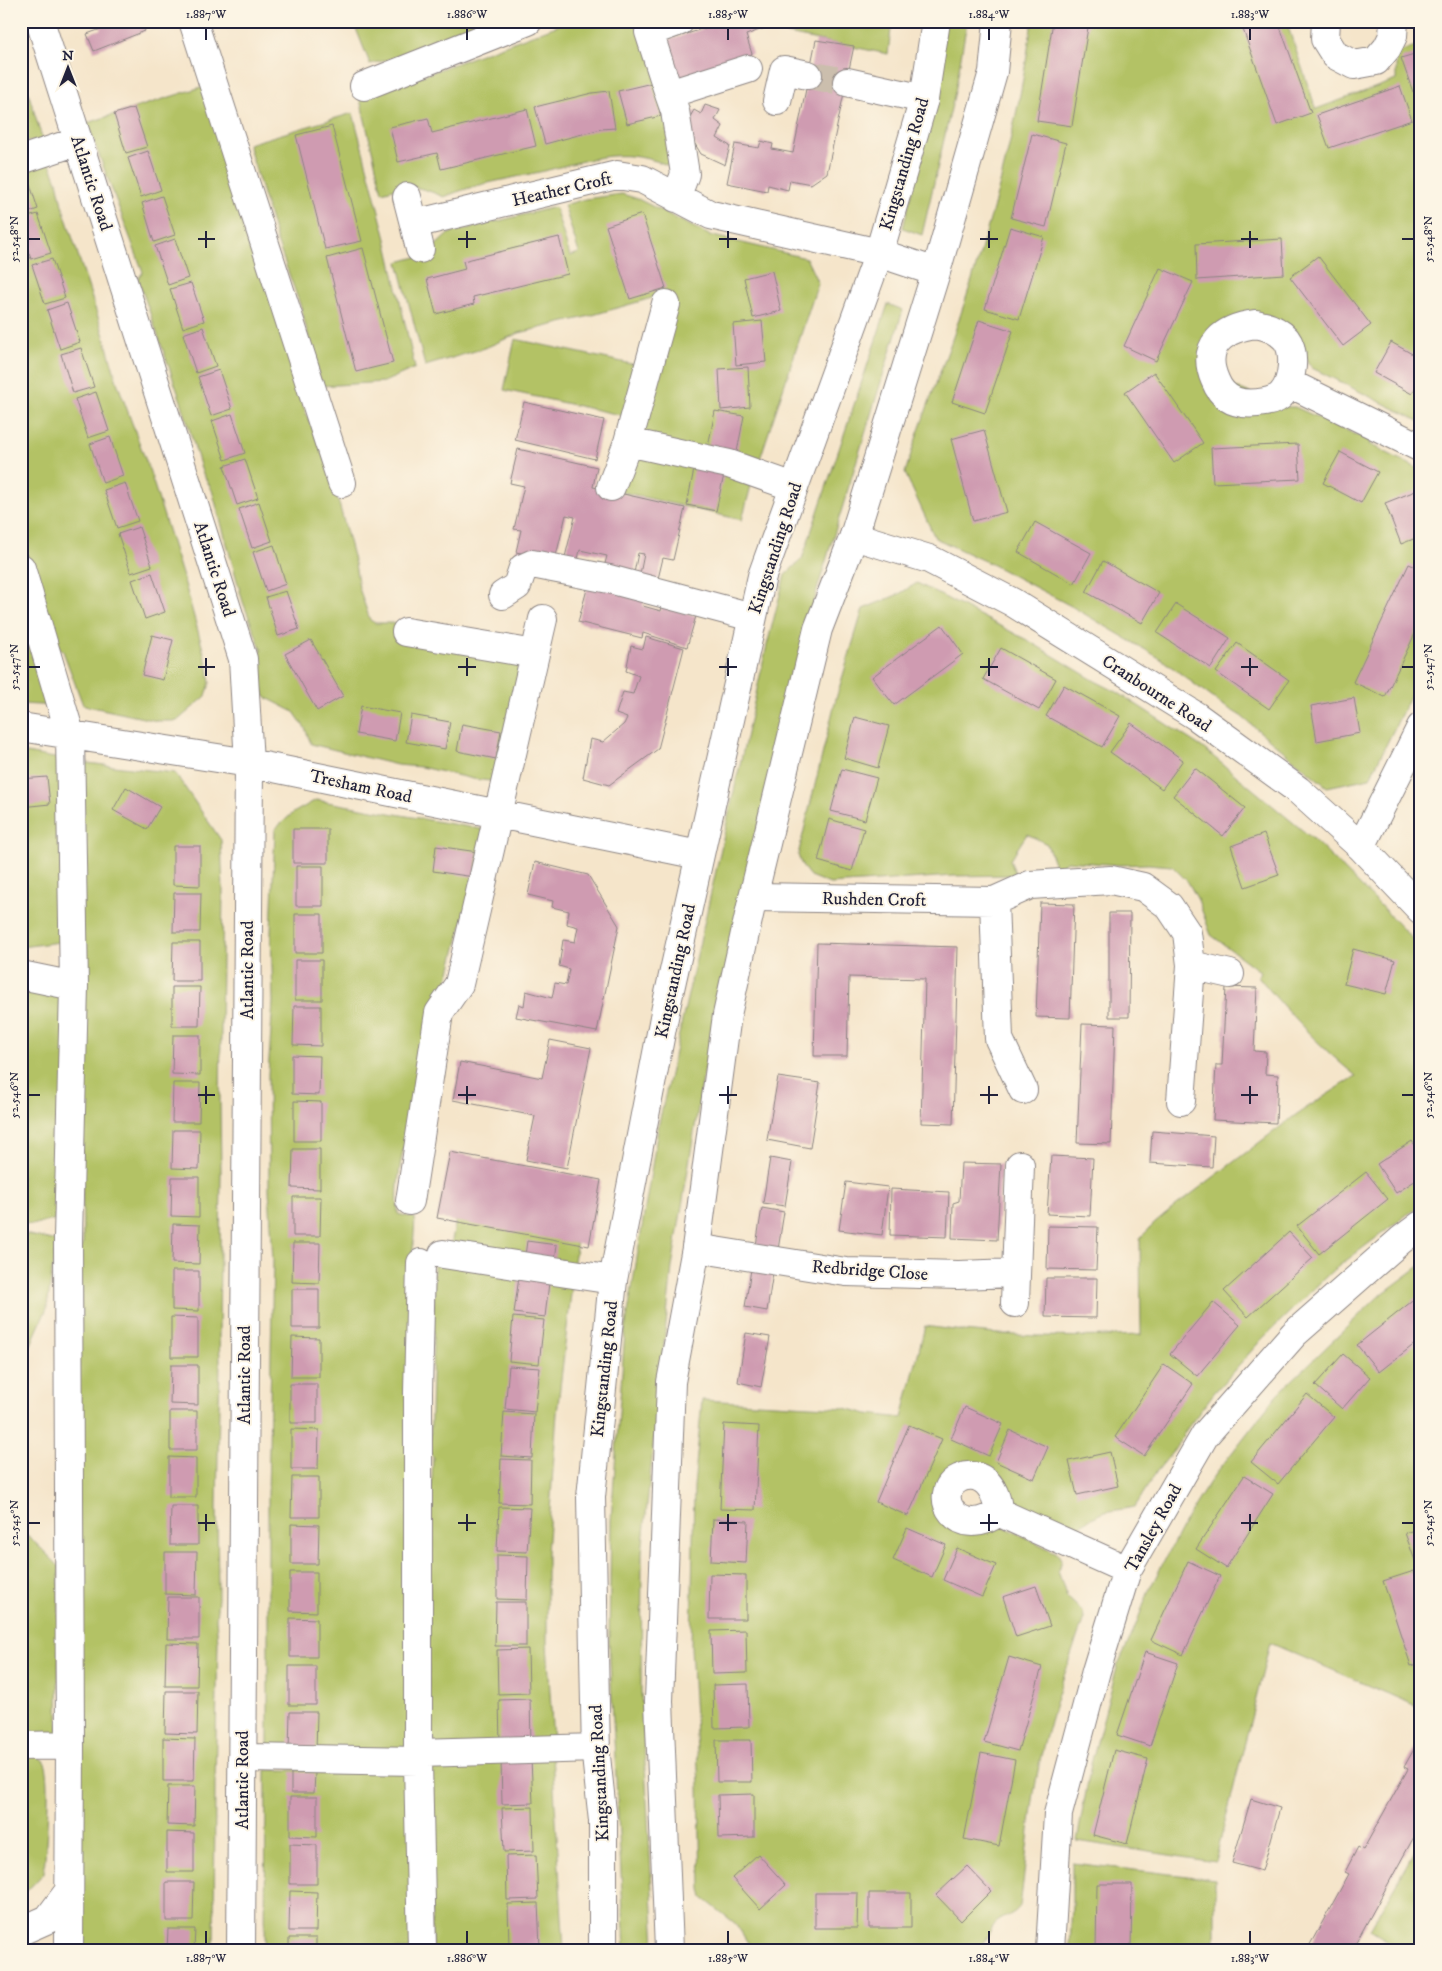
<svg xmlns="http://www.w3.org/2000/svg" width="1442" height="1971" font-family="'IM FELL DW Pica',serif">
<rect width="100%" height="100%" fill="#fcf5e5"/>
<filter id="ink" filterUnits="userSpaceOnUse"><feTurbulence type="fractalNoise" baseFrequency=".02" numOctaves="2"/><feDisplacementMap in="SourceGraphic" scale="10" xChannelSelector="R" yChannelSelector="G"/><feConvolveMatrix kernelMatrix="1 2 1 2 8 2 1 2 1" color-interpolation-filters="sRGB"/></filter>
<filter id="wash" filterUnits="userSpaceOnUse"><feTurbulence type="fractalNoise" baseFrequency=".0096" numOctaves="4" result="noise"/><feDisplacementMap in="SourceGraphic" scale="20" xChannelSelector="R" yChannelSelector="G"/><feGaussianBlur stdDeviation="1.12" result="paint"/><feColorMatrix in="noise" values="0 0 0 0 0 0 0 0 0 0 0 0 0 0 0 0 0 1.4 0 .05"/><feComposite in="paint" operator="in"/></filter>
<g filter="url(#wash)">
<rect width="100%" height="100%" fill="#f5e5ca"/>
<path fill="#b3c265" stroke="#6a7250" d="M353 21H486C448 37 411 56 370 64Z
M570 21H635L660 83 677 169C623 145 597 158 544 171 510 179 477 183 444 197 418 186 410 184 382 192L360 99Z
M768 21H892L888 54 788 34 769 28Z
M946 21H967L956 87 922 235 903 228 933 106Z
M1032 21H1286L1316 109 1396 80V53L1421 44V422L1312 368 1307 361 1305 352 1266 315 1201 374 1287 407H1295L1370 441 1369 444 1421 470V674L1370 778 1327 787 1241 716 1221 704 1161 659 1071 606 993 565 935 538 905 473C919 426 938 380 954 334 989 232 1018 128 1032 21Z
M21 69 43 141H21Z
M208 85 306 389 298 393 332 477 355 564 359 588 370 620 375 623H400L523 665 499 782 473 779 421 767 397 765 311 744 305 728 294 712 265 697 253 657 262 651 243 602 212 490 202 472 182 404 138 279 143 272 87 123Z
M353 113 386 239 415 368 384 382 321 386 301 307 277 241 248 144Z
M48 159 57 181 62 205 105 339 117 382 150 472 185 584 208 668 210 683 206 696 177 721H157L83 705 63 651 59 647 21 540V168Z
M622 194 638 199 709 235 806 258 818 283 758 465 638 435 658 362 667 361 669 293 586 317 519 333 485 348 425 366 398 262 435 252 434 247 448 234 454 232 555 207 570 256 579 253 564 205 585 199Z
M888 304 903 310 817 590 757 831 703 1078 672 1267 642 1553 641 1691 655 1947 650 1950H625L609 1642 611 1520 625 1331 659 1123 767 645 785 575 802 559Z
M515 339 636 365 625 416 504 390Z
M635 448 753 478 742 520 618 491Z
M917 583 1029 641 1095 681 1117 692 1203 748 1313 839 1376 901 1421 948V1204L1331 1272 1262 1339 1214 1393 1186 1430 1175 1449 1157 1471 1135 1507 1105 1512 1089 1519 1073 1533 1004 1501 988 1470 940 1502 995 1522 1057 1553 1061 1559 1058 1571 1067 1597 1083 1612 1084 1618C1068 1663 1052 1709 1041 1756 1030 1805 1027 1856 1020 1906 1014 1915 1005 1916 997 1922 988 1930 986 1945 974 1950L758 1948 750 1946 736 1924 703 1898 701 1889 699 1786 691 1647 694 1487 702 1400 845 1408 868 1414 902 1418 925 1326C997 1337 1068 1338 1141 1335L1140 1238 1154 1224 1178 1204 1297 1114 1356 1076C1320 1047 1287 1012 1258 976L1261 972 1211 935 1198 900 1188 882 1172 866 1148 864 1120 865 1066 861 1057 871 1047 844 1027 834 1010 860 1016 875 954 876 830 884 810 876 802 866 798 855 835 702 863 609 899 594Z
M21 592 58 706 21 704Z
M21 752 65 760 67 941 21 947Z
M78 762 175 773 221 840 223 890 220 1102 221 1172 219 1336 220 1360 217 1504 218 1598 216 1619 218 1642 215 1784 214 1950H79L74 1264 83 1243Z
M316 800 486 830 411 1125C400 1154 396 1184 398 1214L415 1218 412 1265V1749L268 1754V1495L273 1261 269 1190 268 1074 273 1002 271 932 275 829 293 813Z
M21 982 66 998 64 1177 54 1220 32 1225 21 1223Z
M456 1220 577 1241 573 1268 451 1245Z
M21 1233 56 1241 47 1308 21 1367Z
M434 1262 573 1277 557 1413 547 1553V1642L553 1742 427 1747 431 1502 433 1456 430 1454 434 1305Z
M1421 1265V1708L1270 1643 1215 1862 1077 1841 1091 1764 1118 1664 1131 1637 1150 1588 1187 1518 1213 1477 1277 1395 1378 1297Z
M21 1529 59 1566 58 1742 21 1743Z
M21 1751C30 1753 40 1755 45 1763 52 1779 45 1853 44 1873L21 1897Z
M552 1755 564 1950H432L429 1759Z
M266 1770H411L415 1950H265Z
M1421 1839V1950H1403L1370 1930Z
M1072 1863 1215 1879V1950H1070L1072 1904Z"/>
<g id="blocks">
<path fill="#cf9bb1" d="M98 21H141L145 31 94 51 87 34 101 29Z
M726 21H763L765 28 746 35 752 54 671 82 660 43Z
M1053 21H1089L1072 126 1037 121Z
M1240 21H1278L1311 113 1277 125Z
M816 40 854 46 827 173 811 184 790 180 788 190 768 185 767 191 727 183 735 144 759 148 761 141 773 144 772 149 793 153Z
M1421 52V89L1413 92 1401 58Z
M652 83 661 116 627 124 618 91Z
M1400 86 1412 120 1329 148 1317 115Z
M609 91 615 128 601 129 545 144 535 107 592 93Z
M705 105 720 110 715 120 723 126 717 138 730 146 725 165 701 154 695 144 686 138 683 129 694 110 701 114Z
M134 108 147 147 126 153 114 114Z
M527 109 536 146 441 169 437 153 398 162 390 127 428 118 432 133Z
M332 126 362 241 325 249 296 135Z
M1032 134 1066 143 1046 227 1011 218Z
M148 151 161 190 141 197 128 158Z
M21 163H23L38 209 21 215Z
M162 196 175 235 154 242 142 203Z
M38 214 51 253 31 259 21 231V219Z
M642 214 666 288 630 299 606 226Z
M1010 227 1044 237 1019 319 985 309Z
M559 237 568 274 473 297 474 304 436 314 427 279 465 269 463 261Z
M175 239 188 278 168 285 155 246Z
M1282 239 1284 274 1197 280 1196 244Z
M363 248 393 363 356 372 327 258Z
M1318 256 1371 325 1343 346 1290 277Z
M52 259 65 298 45 304 32 265Z
M1160 268 1193 282 1156 361 1124 346Z
M772 271 781 311 753 318 744 278Z
M191 283 204 321 183 328 170 289Z
M67 303 80 342 60 349 47 310Z
M979 320 1013 331 985 413 952 402Z
M762 321 766 362 736 365 733 324Z
M203 327 216 366 196 373 183 334Z
M1391 342 1421 359V378L1412 394 1374 373Z
M81 348 94 387 73 393 61 354Z
M748 367 750 407 721 410 719 369Z
M219 370 232 409 211 416 198 377Z
M1154 372 1203 443 1174 463 1125 392Z
M96 392 109 431 88 438 75 399Z
M524 402 604 420 595 459 515 440Z
M715 411 744 416 736 457 707 452Z
M232 414 245 453 225 460 212 421Z
M984 430 1007 512 973 521 951 439Z
M110 437 123 476 103 483 90 444Z
M1298 444 1300 479 1213 483 1211 448Z
M518 449 597 467 593 487 685 508 673 560 663 558 657 583 639 579 644 554 638 553 633 578 603 571 607 556 580 550 577 564 564 561 575 517 566 515 555 560 516 552 521 530 514 529 524 486 510 483Z
M1340 452 1378 472 1361 503 1323 483Z
M245 459 258 498 237 505 224 466Z
M695 464 725 470 716 511 687 505Z
M125 483 138 521 117 528 104 490Z
M1418 490 1421 497V536L1401 544 1385 503Z
M259 502 272 541 252 548 239 509Z
M1035 522 1091 553 1074 584 1018 552Z
M139 527 152 566 131 573 118 534Z
M274 545 286 584 266 591 253 552Z
M1103 561 1159 593 1142 623 1086 592Z
M1409 564 1421 569V621L1385 697 1353 682Z
M152 573 165 612 145 619 132 580Z
M589 582 646 595 643 606 661 611 662 606 696 616 687 647 643 633 642 638 578 622Z
M286 591 299 629 278 636 266 597Z
M1176 604 1230 638 1211 668 1157 633Z
M942 625 963 654 894 705 872 677Z
M152 635 173 640 163 680 142 675Z
M646 637 684 648 658 749 609 785 583 778 590 739 603 742 624 724 627 718 616 714 623 692 633 694 639 676 626 671 631 646 643 649Z
M311 640 343 696 317 711 285 654Z
M1237 643 1289 680 1269 709 1216 672Z
M1001 648 1056 679 1039 710 983 679Z
M21 652 25 653 24 680H21Z
M1064 685 1120 716 1102 747 1046 716Z
M1354 698 1360 733 1317 741 1311 706Z
M361 706 400 713 395 741 356 734Z
M411 715 450 722 445 749 406 742Z
M855 717 889 726 878 768 844 758Z
M1131 723 1183 760 1162 789 1110 752Z
M462 724 501 731 496 759 457 751Z
M1195 768 1245 808 1223 836 1173 796Z
M842 769 877 778 865 820 831 811Z
M47 777 50 804 21 807V779Z
M126 787 160 807 147 829 113 810Z
M829 819 864 829 852 871 818 861Z
M293 829H328V863H293Z
M1264 834 1279 875 1245 887 1231 846Z
M173 846H200V886L173 885Z
M436 846 478 852 474 877 433 871Z
M535 862 588 875 619 926 597 1032 516 1017 519 1004 524 1006 526 991 552 998 555 983 566 985 569 969 559 966 563 940 575 942 578 927 567 924 569 911 552 907 553 901 528 895Z
M296 866H323V906H296Z
M174 893H201L200 932H173Z
M1040 903 1074 904 1070 1018 1036 1017Z
M1109 913H1130L1129 1017H1109Z
M295 914H322V953H295Z
M173 942H200V981H172Z
M817 943 958 947 953 1124 921 1123 925 979 849 977 847 1056H814Z
M1353 949 1395 960 1386 994 1344 984Z
M295 960H322V1000H295Z
M172 987H200L199 1026H172Z
M1226 987 1257 988 1254 1051 1266 1052 1265 1074 1278 1075 1276 1123 1213 1120 1216 1065H1222Z
M294 1006H321V1046L293 1045Z
M1082 1024 1115 1025 1111 1144 1077 1143Z
M173 1035H200V1075L172 1074Z
M550 1040 591 1048 567 1168 526 1160 535 1116 453 1100 460 1062 542 1078Z
M292 1055 320 1056 319 1095 292 1094Z
M778 1077 820 1083 810 1148 767 1140Z
M173 1083H200L199 1122H172Z
M294 1101 321 1102V1141H294Z
M173 1130H200L199 1169 172 1168Z
M1152 1131 1214 1136 1212 1167 1150 1163Z
M1412 1141 1421 1154V1177L1396 1193 1377 1164Z
M293 1149H320V1189L292 1188Z
M450 1152 601 1180 589 1246 437 1218Z
M1051 1156 1093 1158 1090 1216 1047 1214Z
M770 1158 792 1162 785 1206 763 1203Z
M961 1163 1001 1164 997 1240 952 1238 953 1203 959 1201Z
M1366 1172 1388 1199 1319 1254 1297 1226Z
M172 1177H199V1217L171 1216Z
M846 1182 888 1187 882 1235 839 1230Z
M891 1189 949 1192 947 1237 890 1235Z
M293 1197H321L320 1236H293Z
M762 1208 784 1212 777 1256 755 1252Z
M173 1224 200 1225 199 1264 172 1263Z
M1048 1226 1098 1227 1096 1270 1047 1269Z
M1289 1232 1313 1258 1248 1317 1224 1291Z
M527 1241 557 1245 554 1267 524 1263Z
M293 1243H320L319 1283 292 1282Z
M752 1263 774 1266 767 1311 745 1307Z
M520 1270 550 1274 545 1317 514 1313Z
M172 1271H199V1311L172 1310Z
M1046 1278H1097L1096 1318 1045 1317Z
M292 1289H319V1328H292Z
M1421 1294V1339L1379 1372 1357 1345Z
M1213 1302 1240 1325 1197 1376 1170 1354Z
M171 1317 198 1318V1357H171Z
M513 1317 544 1320 539 1364 509 1361Z
M746 1333 770 1337 761 1387 738 1382Z
M292 1337 319 1338V1377H291Z
M1343 1354 1370 1377 1342 1409 1315 1385Z
M1164 1364 1193 1384 1144 1456 1115 1437Z
M171 1365H198V1405L170 1404Z
M509 1366 540 1368 535 1412 505 1409Z
M290 1384H317V1423H290Z
M1307 1394 1334 1417 1278 1484 1251 1462Z
M965 1407 1003 1424 989 1456 951 1439Z
M170 1411H197V1450H170Z
M504 1412 534 1414 532 1458 501 1456Z
M724 1424 759 1426 755 1510 720 1509Z
M909 1425 942 1439 908 1516 876 1502Z
M291 1429 319 1430 318 1469H291Z
M1010 1430 1048 1447 1034 1479 996 1462Z
M1110 1452 1118 1486 1077 1495 1069 1461Z
M169 1457 196 1458V1497H169Z
M501 1459 531 1460 530 1504 499 1503Z
M1244 1476 1273 1494 1226 1568 1196 1549Z
M292 1477H319V1517H291Z
M171 1506H198V1545H170Z
M499 1507 530 1508 527 1552 497 1551Z
M713 1519 748 1521 746 1563 711 1561Z
M291 1524 319 1525 318 1564H291Z
M907 1528 946 1545 932 1577 893 1560Z
M1421 1528V1565L1417 1566 1405 1533Z
M957 1548 996 1565 982 1597 943 1580Z
M165 1552H197L196 1595 165 1594Z
M497 1555 528 1556 527 1600 497 1599Z
M1188 1561 1220 1576 1183 1655 1151 1640Z
M1414 1571 1421 1590V1663L1411 1666 1383 1581Z
M290 1572H317V1612L290 1611Z
M710 1574 746 1575V1619H709Z
M1036 1586 1050 1626 1016 1637 1003 1597Z
M168 1597H199V1639H167Z
M496 1602H526V1646H495Z
M290 1618 317 1619V1657H290Z
M746 1630 747 1673 712 1674 711 1631Z
M166 1643 198 1644 197 1686H165Z
M528 1649 529 1693 498 1694 497 1650Z
M1145 1652 1178 1663 1150 1746 1117 1735Z
M1009 1657 1042 1667 1018 1751 984 1742Z
M289 1666H316V1705H289Z
M748 1684 749 1727 714 1728 713 1685Z
M166 1691H198L197 1734 165 1733Z
M530 1699 531 1743 500 1744 499 1700Z
M290 1712H317L316 1752 289 1751Z
M163 1738 195 1739 194 1781H163Z
M716 1740H751L752 1782H717Z
M1418 1742 1421 1743V1824L1352 1950H1307L1349 1874 1345 1872 1358 1847 1363 1850 1408 1769 1404 1767Z
M1114 1750 1148 1759 1127 1844 1093 1835Z
M981 1753 1015 1760 999 1846 964 1839Z
M531 1759 533 1803 502 1804 501 1760Z
M291 1772 315 1773 314 1793H291Z
M168 1786H195L194 1826 167 1825Z
M754 1794V1837L719 1838 718 1795Z
M290 1797H317V1837L290 1836Z
M1251 1799 1280 1808 1262 1871 1232 1863Z
M533 1807 534 1851 504 1852 502 1808Z
M167 1832 194 1833V1872H167Z
M290 1844 317 1845V1884H290Z
M758 1854 786 1885 760 1909 732 1878Z
M536 1855 538 1899 507 1900 506 1856Z
M967 1866 991 1891 961 1921 936 1895Z
M166 1882H194L193 1921H166Z
M1097 1884H1132L1131 1950H1096Z
M290 1891 317 1892 316 1931H289Z
M815 1893H858L857 1928H815Z
M869 1893H911V1928H869Z
M538 1903 540 1947H509L508 1904Z
M168 1929H195L194 1950H167Z
M289 1938H316V1950H289Z"/>
</g>
</g>
<g filter="url(#ink)">
<use href="#blocks" fill-opacity="0" stroke="#8c8482" stroke-width="1"/>
<g fill="none" stroke-linecap="round" stroke-linejoin="round">
<path stroke="#cbbead" stroke-width="28" stroke-dasharray="28 14" stroke-linecap="butt" d="M808 75 847 82"/>
<defs>
<path id="minor" d="M40 21 243 659 249 763 241 1950
M193 21 342 483
M1326 21 1325 39 1335 55 1354 65 1376 61 1387 48 1393 36 1394 21
M847 82 924 99
M364 86 528 21
M669 94 649 32 680 21
M777 101 784 70 808 75
M21 160 78 141
M407 197 414 224 617 175 642 179 711 215 879 253
M676 198 685 174 675 111 669 94 748 69
M414 224 420 249
M1256 324C1267 326 1278 330 1286 339 1296 352 1293 382 1282 394 1279 398 1271 401 1265 402 1243 406 1224 403 1215 380 1200 345 1224 328 1256 324Z
M1289 383 1421 448
M628 442 729 464 794 487
M611 487 628 442 666 304
M854 536 929 559 1012 602 1196 716 1298 790 1361 847 1421 910
M21 568 70 734 74 986 68 1238 70 1745 69 1950
M503 595 517 586 523 568 532 564 609 579 752 617
M406 632 535 654
M21 727 249 763 699 855
M1361 847 1421 727
M753 897 994 901 1030 885 1111 880 1143 887 1169 906 1187 933 1191 965 1181 1101
M994 901 999 1039 1023 1090
M1191 965 1230 974
M21 975 74 986
M410 1201 439 1013 459 984 543 619
M696 1248 846 1272 958 1275 1015 1273
M443 1254 613 1280
M1015 1303 1020 1165
M998 1512C959 1543 928 1493 960 1478 967 1475 976 1475 982 1479 993 1485 998 1501 998 1512L1127 1570
M21 1746 70 1745
M418 1753 596 1748
M242 1758 418 1761 422 1950
M418 1761V1393L421 1263
M21 1931 48 1919 69 1891
M1050 1950 1058 1814 1096 1671 1127 1570 1205 1435 1294 1334 1401 1240 1421 1225"/>
<path id="major" d="M879 253 936 272
M603 1950V1821L596 1756 591 1497 613 1280 666 1007 762 576 879 253 924 99 936 21
M669 1950 659 1701 671 1382 696 1248 727 1015 753 897 818 629 854 536 936 272 993 72 998 21"/>
</defs>
<use href="#minor" stroke="#8c8482" stroke-width="30"/>
<use href="#major" stroke="#8c8482" stroke-width="30"/>
<use href="#minor" stroke="#fff" stroke-width="28"/>
<use href="#major" stroke="#fff" stroke-width="28"/>
</g>
</g>
<path fill="none" stroke="#22223b" stroke-width="2" d="M206 28V40M467 28V40M728 28V40M989 28V40M1250 28V40M206 231V248M467 231V248M728 231V248M989 231V248M1250 231V248M28 239H40M198 239H215M458 239H476M719 239H737M980 239H998M1241 239H1258M1402 239H1414M206 658V676M467 658V676M728 658V676M989 658V676M1250 658V676M28 667H40M198 667H215M458 667H476M719 667H737M980 667H998M1241 667H1258M1402 667H1414M206 1086V1104M467 1086V1104M728 1086V1104M989 1086V1104M1250 1086V1104M28 1095H40M198 1095H215M458 1095H476M719 1095H737M980 1095H998M1241 1095H1258M1402 1095H1414M206 1514V1531M467 1514V1531M728 1514V1531M989 1514V1531M1250 1514V1531M28 1523H40M198 1523H215M458 1523H476M719 1523H737M980 1523H998M1241 1523H1258M1402 1523H1414M206 1931V1944M467 1931V1944M728 1931V1944M989 1931V1944M1250 1931V1944"/>
<g text-anchor="middle" stroke-width="4" stroke-linejoin="round" paint-order="stroke">
<g font-size="18" fill="#22223b" stroke="#fcf5e5">
<text transform="translate(904 164) rotate(-74)" y="6">Kingstanding Road</text>
<text transform="translate(92 183) rotate(72)" y="6">Atlantic Road</text>
<text transform="translate(562 189) rotate(-13)" y="6">Heather Croft</text>
<text transform="translate(775 548) rotate(-72)" y="6">Kingstanding Road</text>
<text transform="translate(215 569) rotate(72)" y="6">Atlantic Road</text>
<text transform="translate(1157 693) rotate(33)" y="6">Cranbourne Road</text>
<text transform="translate(361 786) rotate(12)" y="6">Tresham Road</text>
<text transform="translate(874 899) rotate(1)" y="6">Rushden Croft</text>
<text transform="translate(247 970) rotate(-90)" y="6">Atlantic Road</text>
<text transform="translate(675 971) rotate(-78)" y="6">Kingstanding Road</text>
<text transform="translate(870 1270) rotate(4)" y="6">Redbridge Close</text>
<text transform="translate(604 1369) rotate(-84)" y="6">Kingstanding Road</text>
<text transform="translate(244 1375) rotate(-90)" y="6">Atlantic Road</text>
<text transform="translate(1153 1528) rotate(-61)" y="6">Tansley Road</text>
<text transform="translate(599 1773) rotate(-93)" y="6">Kingstanding Road</text>
<text transform="translate(242 1780) rotate(-90)" y="6">Atlantic Road</text>
</g>
</g>
<rect width="1442" height="1971" fill="none" stroke="#fcf5e5" stroke-width="55"/>
<g transform="translate(68 68)" stroke="#fcf5e5" stroke-width="4" paint-order="stroke">
<path d="M0-4L9 19L0 12L-9 19Z" fill="#22223b"/>
<text y="-8" font-size="14" font-weight="bold" text-anchor="middle" fill="#22223b">N</text>
</g>
<rect x="28" y="28" width="1386" height="1916" fill="none" stroke="#22223b" stroke-width="2"/>
<g font-size="12" text-anchor="middle" fill="#22223b">
<text x="206" y="18">1.887°W</text>
<text x="467" y="18">1.886°W</text>
<text x="728" y="18">1.885°W</text>
<text x="989" y="18">1.884°W</text>
<text x="1250" y="18">1.883°W</text>
<text transform="translate(14 239) rotate(-90)" y="4">52.548°N</text>
<text transform="translate(1428 239) rotate(-90)" y="4">52.548°N</text>
<text transform="translate(14 667) rotate(-90)" y="4">52.547°N</text>
<text transform="translate(1428 667) rotate(-90)" y="4">52.547°N</text>
<text transform="translate(14 1095) rotate(-90)" y="4">52.546°N</text>
<text transform="translate(1428 1095) rotate(-90)" y="4">52.546°N</text>
<text transform="translate(14 1523) rotate(-90)" y="4">52.545°N</text>
<text transform="translate(1428 1523) rotate(-90)" y="4">52.545°N</text>
<text x="206" y="1962">1.887°W</text>
<text x="467" y="1962">1.886°W</text>
<text x="728" y="1962">1.885°W</text>
<text x="989" y="1962">1.884°W</text>
<text x="1250" y="1962">1.883°W</text>
</g>
</svg>
